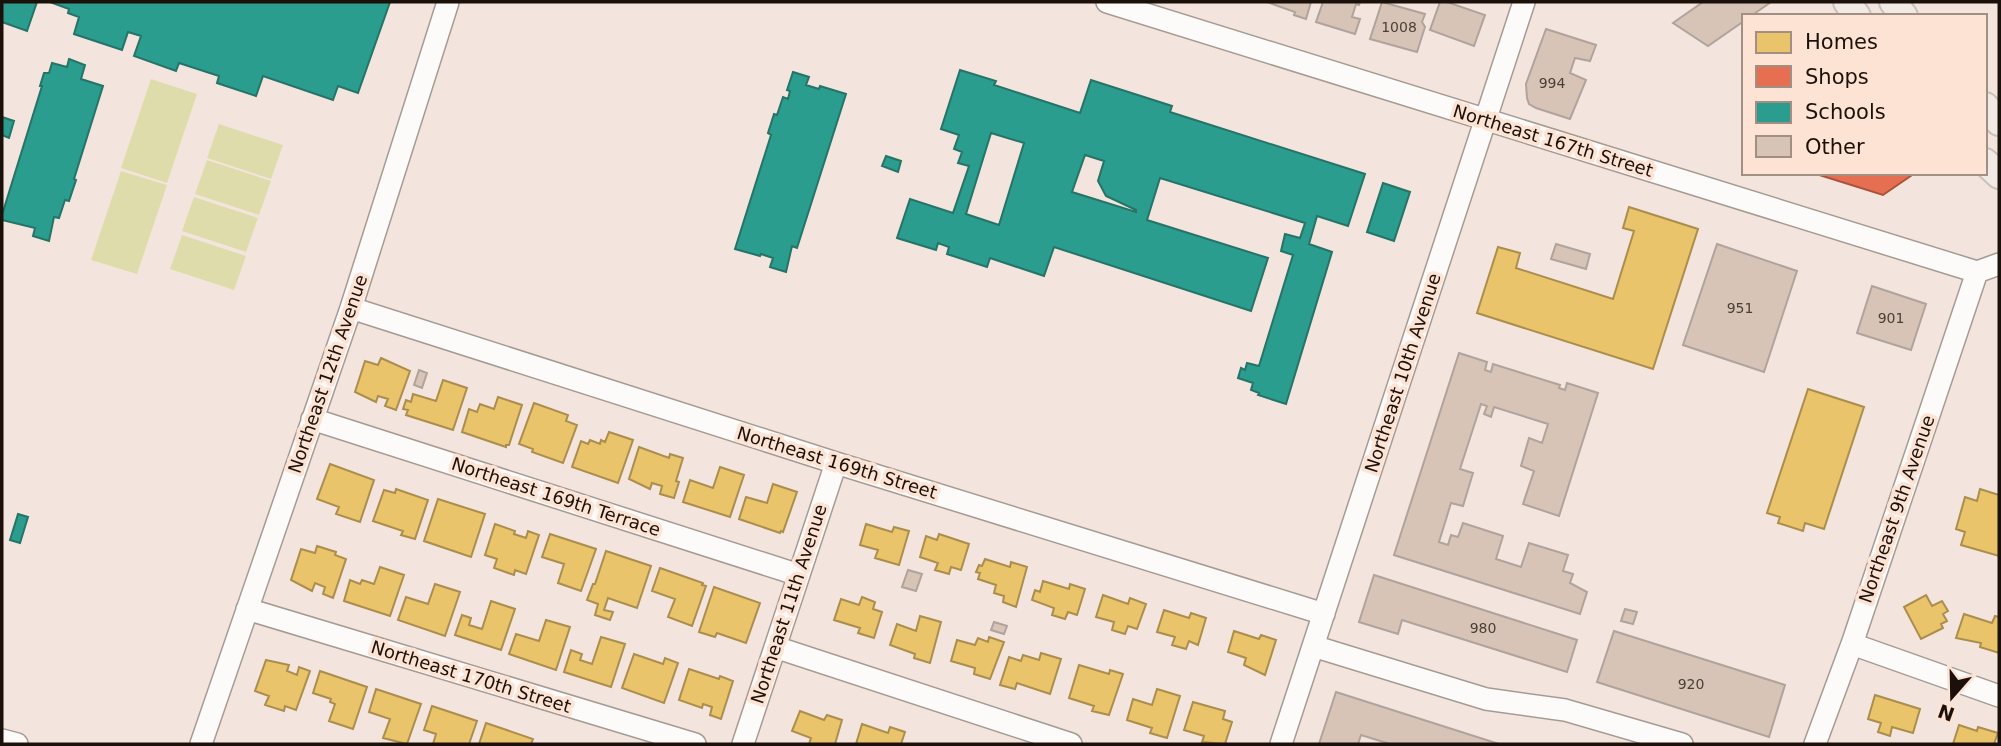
<svg xmlns="http://www.w3.org/2000/svg" width="2001" height="746" font-family="'DejaVu Sans',sans-serif">
<rect width="100%" height="100%" fill="#f3e5dd"/>
<path fill="#dfdcac" d="M151 79 197 94 167 183 121 168Z
M219 124 283 145 271 179 207 158Z
M207 160 271 181 259 215 195 194Z
M121 171 167 185 137 274 91 260Z
M194 197 258 218 246 252 182 231Z
M182 235 246 256 234 290 170 269Z"/>
<path fill="#e9c46a" stroke="#ab8e4d" stroke-width="2" d="M1629 207 1698 229 1653 369 1477 313 1498 247 1520 253 1516 268 1613 299 1634 231 1623 228Z
M381 358 410 371 396 410 385 406 388 399 378 396 376 402 355 392 365 361 378 365Z
M443 380 467 388 453 430 406 415 408 410 403 409 406 400 411 402 413 394 436 401Z
M1808 389 1864 407 1824 529 1805 523 1803 531 1778 523 1780 517 1767 513Z
M498 397 522 405 509 445H506V447L462 432 469 409 477 412 480 404 494 409Z
M534 403 568 415 566 421 577 425 563 463 532 452 533 449 519 444Z
M609 432 633 440 618 483 572 467 581 441 588 444 590 440 600 444 601 440 605 442Z
M639 447 669 458 670 454 683 458 676 481 679 482 674 498 660 494 662 486 652 483 650 489 629 479Z
M330 464 374 480 360 522 336 514 339 507 317 499Z
M720 467 744 475 730 517 683 502 690 480 713 488Z
M773 484 797 492 783 532 781 531 780 533 739 519 746 497 767 503Z
M396 489 428 500 415 539 401 535 403 531 373 521 384 490 395 493Z
M1980 489 1999 495V556L1961 545 1965 532 1956 529 1965 497 1977 501Z
M438 499 485 514 471 557 424 541Z
M495 524 515 531 514 534 526 538 528 531 539 535 526 574 515 570 514 575 494 568 497 559 485 555Z
M866 524 892 532 894 527 909 531 899 565 875 558 878 550 860 545Z
M550 534 596 549 581 591 558 583 564 564 542 557Z
M939 534 969 544 961 570 951 567 949 574 935 570 938 563 920 557 926 536 937 540Z
M317 546 336 552 335 555 346 559 333 598 323 594 325 587 315 583 312 591 291 580 301 549 315 553Z
M606 551 651 566 637 608 608 598 604 610 613 612 610 620 595 615 598 604 587 600 593 584H595Z
M985 559 1010 567 1011 562 1027 567 1016 607 1003 602 1004 596 994 593 996 585 978 579 980 573 976 572 979 565 982 566Z
M380 567 404 575 390 616 344 601 350 580 360 584 362 580 374 584Z
M660 568 703 583 702 585 706 586 692 626 668 617 675 599 652 591Z
M1043 581 1069 589 1070 584 1085 589 1077 615 1068 612 1065 619 1052 615 1054 608 1032 600 1035 590 1040 592Z
M435 584 460 592 445 636 398 620 406 597 428 604Z
M714 587 760 603 746 643 717 633 715 637 699 632Z
M1103 595 1128 604 1130 598 1146 604 1137 629 1128 626 1125 634 1112 630 1114 622 1096 617Z
M1926 595 1932 606 1942 601 1948 611 1943 614 1947 621 1941 624 1943 628 1921 639 1904 607Z
M862 597 875 602 873 609 882 612 874 638 858 633 860 628 834 620 841 599 859 605Z
M491 601 515 609 501 650 455 635 462 615 471 618 469 625 482 629Z
M1164 610 1189 618 1191 613 1206 618 1198 645 1189 641 1186 649 1172 645 1175 637 1157 632Z
M1964 614 1992 623 1995 616 1999 617V653L1980 647 1981 643 1956 638Z
M920 616 941 622 930 663 914 658 915 654 890 645 897 624 916 631Z
M546 620 570 627 556 670 509 654 516 634 539 641Z
M1234 631 1259 639 1261 635 1276 640 1265 675 1244 665 1246 658 1228 652Z
M601 637 625 644 611 687 564 672 571 650 582 654 580 660 592 664Z
M989 637 1004 642 990 679 974 674 975 668 951 661 957 640 975 645 978 638 988 642Z
M1041 653 1061 659 1050 694 1017 683 1015 689 1000 685 1009 657 1021 661 1023 655 1039 660Z
M634 654 663 664 665 658 678 663 664 703 622 688Z
M266 660 289 665 287 671 297 675 299 667 310 671 296 710 285 706 284 711 265 705 269 696 255 691Z
M1079 665 1109 674 1110 670 1123 674 1109 715 1092 711 1094 706 1069 698Z
M689 669 719 679 720 676 733 681 721 719 710 715 712 707 703 704 702 708 679 700Z
M320 671 367 687 353 729 329 721 335 704 330 702 331 699 313 693Z
M376 689 421 704 407 744 383 738 390 719 369 712Z
M1157 689 1180 696 1167 738 1150 733 1152 728 1127 720 1133 699 1152 705Z
M1875 695 1920 709 1913 733 1892 727 1890 736 1878 732 1881 723 1868 719Z
M1193 702 1225 711 1223 719 1232 722 1225 744 1202 742 1204 736 1184 730Z
M432 706 477 721 469 744H433L436 734 424 730Z
M800 711 824 720 827 715 842 720 835 744H809L811 738 792 731Z
M486 723 533 739 531 744H479Z
M862 724 888 733 890 727 905 732 901 744H856Z
M1959 725 1977 731 1978 727 1998 733 1994 744H1953Z"/>
<path fill="#e76f51" stroke="#aa533c" stroke-width="2" d="M1813 173H1915L1883 195Z"/>
<path fill="#2a9d8f" stroke="#267367" stroke-width="2" fill-rule="evenodd" d="M2 2H37L27 31 2 22Z
M50 2H390L358 93 338 86 333 100 263 76 256 96 217 83 219 76 179 63 176 71 134 56 141 36 128 32 122 50 74 34 79 17 68 13 69 9Z
M69 59 85 65 81 79 103 86 74 179 76 180 69 201 65 200 59 218 54 217 49 241 33 236 35 228 2 220V215L42 86H40L44 73H49L52 63 67 67Z
M960 70 996 81 994 85 1080 113 1091 80 1172 106 1170 112 1365 174 1348 226 1317 216 1309 244 1332 252 1286 404 1258 395 1259 393 1251 390 1253 383 1238 378 1241 368 1245 370 1247 363 1259 366 1293 255 1281 251 1285 234 1300 238 1305 223 1160 178 1147 220 1268 258 1251 311 1054 247 1044 276 990 258 987 267 947 254 949 247 938 243 936 250 897 238 910 199 953 213 969 166 958 163 962 152 954 149 959 135 941 129ZM991 133 1024 143 999 225 966 214ZM1085 155 1104 161 1098 181 1106 196 1136 210V212L1072 192Z
M793 72 809 77 806 85 819 89 820 86 846 94 797 248 792 246 786 272 770 267 773 258 761 254 760 256 735 249 771 135 768 133 774 114 777 115 783 97 788 99 790 91 787 90Z
M2 117 14 121 9 138 2 135Z
M886 156 901 161 898 172 882 166Z
M1383 183 1410 192 1394 241 1367 232Z
M18 514 28 517 20 543 10 540Z"/>
<path fill="#d8c4b7" stroke="#afa39c" stroke-width="2" d="M1267 2H1311L1306 19 1294 15 1295 12Z
M1323 2H1360L1359 5 1356 4 1352 17 1360 19 1355 34 1316 22Z
M1382 2 1425 14 1422 22 1425 27 1417 52 1370 39Z
M1440 2H1447L1485 15 1474 46 1430 30Z
M1703 2H1771L1751 16H1744V21L1708 46 1673 23Z
M1546 29 1596 45 1590 61 1575 58 1570 73 1586 80 1570 119 1536 108 1529 104 1527 98 1526 84Z
M1556 244 1590 254 1586 269 1551 259Z
M1717 244 1797 271 1764 372 1683 345Z
M1872 286 1926 304 1911 350 1857 333Z
M1459 353 1487 362 1485 370 1491 372 1493 364 1560 385 1559 388 1565 390 1567 383 1598 393 1559 516 1523 504 1534 471 1521 466 1529 438 1542 443 1548 424 1494 407 1491 417 1484 414 1487 406 1481 404 1460 469 1473 473 1463 506 1451 503 1439 542 1448 545 1451 535 1458 537 1463 523 1503 536 1496 559 1521 567 1529 543 1568 555 1563 571 1573 574 1570 583 1587 592 1580 614 1394 555Z
M419 370 427 373 422 388 414 385Z
M908 570 922 574 916 591 902 587Z
M1374 575 1577 640 1567 672 1402 620 1398 634 1359 622Z
M1625 609 1637 612 1633 624 1621 621Z
M994 622 1007 626 1004 634 991 630Z
M1614 631 1785 685 1769 737 1597 682Z
M1336 692 1499 744H1390L1361 735 1358 744H1319Z"/>
<g fill="none" stroke-linecap="round" stroke-linejoin="round">
<defs>
<path id="minor" d="M1107 2 1977 272 1999 264
M351 308 836 463 1324 614
M312 419 799 575
M247 609 695 744
M1852 644 1999 696
M1313 646 1486 699 1565 710 1682 744
M775 647 1071 744
M2 740 17 744
M201 744 351 308 448 2
M743 744 836 463
M1281 744 1524 2
M1815 744 1852 644 1977 272"/>
<path id="major" d="M1847 2 1857 16
M1893 2 1904 16
M1985 106 1999 122
M1985 162 1999 175"/>
</defs>
<use href="#minor" stroke="#a69b94" stroke-width="24"/>
<use href="#major" stroke="#c9c1bd" stroke-width="30"/>
<use href="#minor" stroke="#fdfbfa" stroke-width="21"/>
<use href="#major" stroke="#f1e9e3" stroke-width="26"/>
</g>
<g text-anchor="middle" stroke-width="7" stroke-linejoin="round" paint-order="stroke">
<g font-size="14" fill="#4a3e35">
<text x="1399" y="32">1008</text>
<text x="1552" y="88">994</text>
<text x="1740" y="313">951</text>
<text x="1891" y="323">901</text>
<text x="1483" y="633">980</text>
<text x="1691" y="689">920</text>
</g>
<g font-size="18" fill="#1b110a" stroke="#fce3d4">
<text transform="translate(1553 141) rotate(17)" y="6">Northeast 167th Street</text>
<text transform="translate(1403 373) rotate(-72)" y="6">Northeast 10th Avenue</text>
<text transform="translate(328 374) rotate(-71)" y="6">Northeast 12th Avenue</text>
<text transform="translate(837 463) rotate(17)" y="6">Northeast 169th Street</text>
<text transform="translate(556 497) rotate(18)" y="6">Northeast 169th Terrace</text>
<text transform="translate(1897 509) rotate(-71)" y="6">Northeast 9th Avenue</text>
<text transform="translate(789 604) rotate(-72)" y="6">Northeast 11th Avenue</text>
<text transform="translate(471 677) rotate(17)" y="6">Northeast 170th Street</text>
</g>
</g>
<rect width="2001" height="746" fill="none" stroke="#1b110a" stroke-width="7"/>
<rect x="1742" y="14" width="245" height="161" fill="#fce3d4" stroke="#a28f83" stroke-width="2"/>
<rect x="1756" y="32" width="35" height="21" fill="#e9c46a" stroke="#a28f83" stroke-width="2"/>
<text x="1805" y="49" font-size="21" fill="#1b110a">Homes</text>
<rect x="1756" y="66" width="35" height="21" fill="#e76f51" stroke="#a28f83" stroke-width="2"/>
<text x="1805" y="84" font-size="21" fill="#1b110a">Shops</text>
<rect x="1756" y="102" width="35" height="21" fill="#2a9d8f" stroke="#a28f83" stroke-width="2"/>
<text x="1805" y="119" font-size="21" fill="#1b110a">Schools</text>
<rect x="1756" y="136" width="35" height="21" fill="#d8c4b7" stroke="#a28f83" stroke-width="2"/>
<text x="1805" y="154" font-size="21" fill="#1b110a">Other</text>
<g transform="translate(1952 697) rotate(200)" stroke="#fce3d4" stroke-width="5" paint-order="stroke">
<path d="M0-5L12 26L0 18L-12 26Z" fill="#1b110a"/>
<text y="-10" font-size="19" font-weight="bold" text-anchor="middle" fill="#1b110a">N</text>
</g>
</svg>
